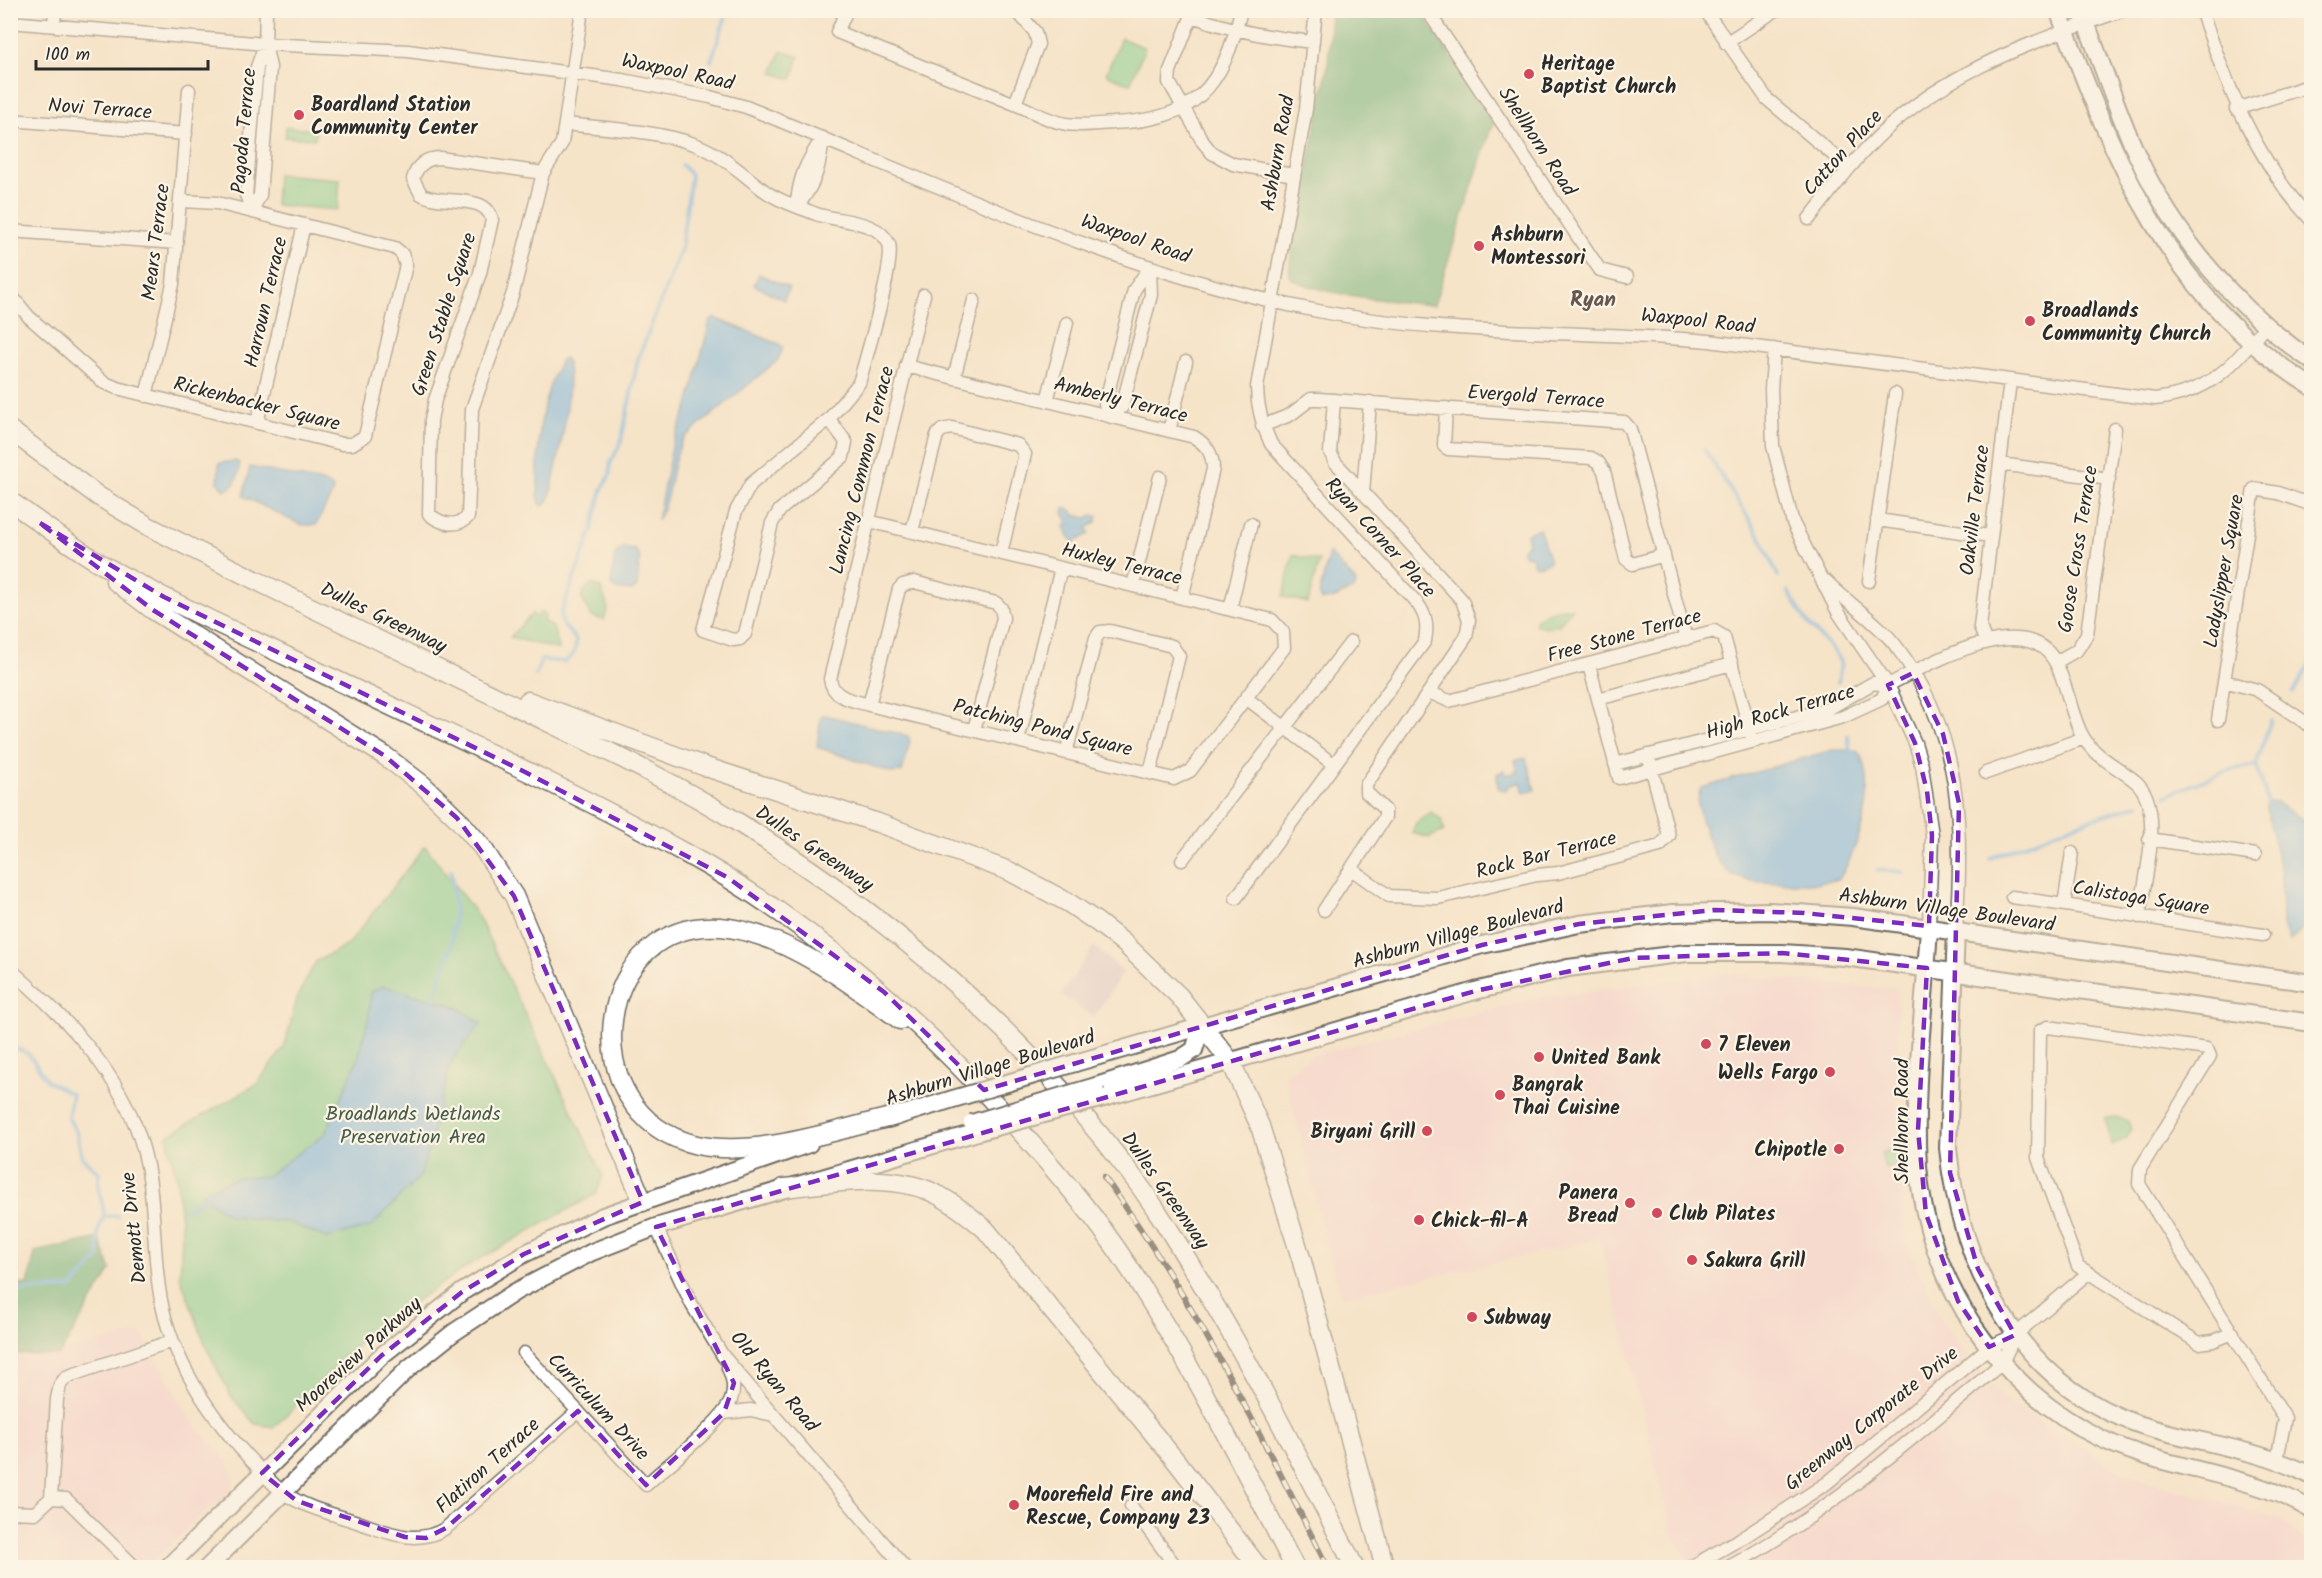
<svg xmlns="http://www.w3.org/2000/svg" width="2322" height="1578" font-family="Kalam,sans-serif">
<rect width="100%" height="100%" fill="#fcf5e5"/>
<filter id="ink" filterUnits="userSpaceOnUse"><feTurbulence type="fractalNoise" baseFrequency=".0167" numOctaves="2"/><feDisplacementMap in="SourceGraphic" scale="12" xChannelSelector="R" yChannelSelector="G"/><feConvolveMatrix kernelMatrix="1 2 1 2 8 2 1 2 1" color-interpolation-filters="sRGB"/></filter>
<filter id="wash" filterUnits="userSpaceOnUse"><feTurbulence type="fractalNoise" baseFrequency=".008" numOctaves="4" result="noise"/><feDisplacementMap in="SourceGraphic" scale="24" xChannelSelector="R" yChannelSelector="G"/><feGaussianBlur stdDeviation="1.35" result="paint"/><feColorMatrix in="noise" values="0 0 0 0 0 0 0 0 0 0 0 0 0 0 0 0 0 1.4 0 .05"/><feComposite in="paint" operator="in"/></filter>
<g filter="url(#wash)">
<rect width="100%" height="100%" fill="#f6e4c9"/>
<path fill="#f7cfd3" d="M1723 974 1898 990 1897 1093 1904 1237 1943 1324 2004 1400 2125 1474 2280 1519 2311 1545V1567H1693L1672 1533 1600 1239 1340 1297 1285 1074 1316 1054 1537 998Z
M141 1331 190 1418 229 1464 233 1474 231 1492 222 1502 209 1508 148 1567 11 1568V1356H53Z"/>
<path fill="#d2bdc7" d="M1094 946 1123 972 1094 1017 1061 995Z"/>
<path fill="#7dce8f" stroke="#547c5d" stroke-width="1.5" d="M1121 38 1145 48 1130 84 1106 74Z
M781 51 799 57 792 79 773 73Z
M286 127 316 130 315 139 285 137Z
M277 174 340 179 338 210 275 205Z
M1293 555 1319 561 1308 603 1283 597Z
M592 584 601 588 608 608 604 620 591 616 581 597 584 590Z
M1563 608H1572L1559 625 1547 628 1536 625 1535 620 1547 612Z
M540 612 546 615 543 621 553 627 559 650 510 637 532 614 538 617Z
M1431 812 1441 819 1444 831 1429 838 1412 833 1416 823Z
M425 846 478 916 603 1176 596 1194 474 1262 373 1330 274 1427 255 1424 231 1396 208 1351 180 1277 182 1235 177 1180 167 1136 257 1084 284 1048 298 995 316 961 348 945Z
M2117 1117 2128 1121 2131 1129 2126 1139 2112 1145 2105 1118Z
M1896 1148 1900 1164 1885 1168 1881 1153Z"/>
<path fill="#66b17a" stroke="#486e52" stroke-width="1.5" d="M1331 11H1421L1493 120 1494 125 1490 131 1434 305C1400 302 1315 295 1289 277L1291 251 1328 64Z
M99 1238 111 1270 59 1355 11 1354V1285L28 1284 35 1252Z"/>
<path fill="#70b4e6" stroke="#4e7088" stroke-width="1.5" d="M759 274 789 288 784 300 754 285Z
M715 318 779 344 783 348 778 360 684 438C669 462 673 496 657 520L673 442 688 406 710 321Z
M565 358C578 379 555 473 549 500L544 506 540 504 538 495C537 448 538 402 561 360Z
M235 461 239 463C240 473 236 488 225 490L218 483 219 463Z
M250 467 322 482 333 488V492L316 525H301L243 496Z
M1064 508 1071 510 1075 515 1087 518 1092 515 1098 516 1096 522 1087 528 1089 534 1073 543 1064 527 1069 524 1063 513Z
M1539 528 1550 561 1539 566 1534 565 1531 556 1525 555 1522 550 1528 543 1526 534Z
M623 548 635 550 640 557 637 587 632 591 616 589 611 585 615 554Z
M1329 553 1356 582 1355 588 1335 598 1321 601 1319 596Z
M825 715 908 736 910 741 902 772 892 773 817 747 821 716Z
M1832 750H1857C1881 782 1859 848 1839 879 1822 884 1807 883 1789 883 1739 882 1720 881 1704 828 1699 813 1695 803 1701 788Z
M1526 758 1535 790 1524 793 1521 782 1509 786 1507 791 1498 788 1497 774 1504 770 1506 775 1518 772 1515 760Z
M2268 802 2276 803 2311 824V922L2290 941 2282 925 2281 873 2266 806Z
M383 986 455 1006 481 1023 452 1060 421 1175 371 1227 326 1238 291 1223 228 1215 205 1198 202 1192 236 1178 267 1176 325 1134 358 1059 369 1016 371 992Z"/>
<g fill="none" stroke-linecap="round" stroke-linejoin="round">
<path stroke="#70b4e6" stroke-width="4" d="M711 61 728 10
M1705 450 1761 538 1778 576
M1788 591 1807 622 1836 654 1841 664 1838 682
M536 675 541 660 565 662C574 655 576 651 576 640L562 623 561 613 592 530 602 489 610 475V464L621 442 638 359 681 249 691 175 682 165
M2293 693 2312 660
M1848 736 1850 750
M2165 796 2229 770 2256 765
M2268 802 2256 765 2271 720
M1990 858 2076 824 2139 804
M1878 870 1903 872
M434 999 451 946 455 910 451 870
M10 1046 29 1054 47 1081 72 1094 68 1117 77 1134 82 1157 99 1173C95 1188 104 1201 104 1216H118
M185 1210 205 1198
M10 1291 72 1288 99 1258 98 1231 104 1216"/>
</g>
</g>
<g filter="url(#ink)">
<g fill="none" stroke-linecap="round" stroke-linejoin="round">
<defs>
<path id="minor" d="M847 10 837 32 1015 104 1038 44 1035 32 1016 10
M1194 10 1170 71 1169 82 1203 142 1212 153 1233 164 1293 175
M1427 10 1600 270 1627 277
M1705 10 1767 99 1849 168
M2201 10C2228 88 2255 160 2312 221
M1192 16C1232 31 1271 38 1313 42
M10 22 265 44 408 51 622 80 710 97 746 107C932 182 1121 273 1318 311 1446 336 1579 330 1709 341L2155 399C2208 393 2233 367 2265 326
M54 25 55 10
M1726 43 1776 10
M1015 104C1030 110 1046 120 1062 123 1078 127 1096 124 1113 123 1195 120 1223 88 1241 10
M2236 109 2312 85
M10 120 186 134
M567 124C608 129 654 130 694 144 722 154 742 174 765 191 780 202 799 207 816 214 838 222 878 219 889 244 895 261 869 347 863 369L859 383 829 419
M440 158 543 173 513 293 472 409 468 517C456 528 441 524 429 514L431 420 435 400 480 273 492 220C487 192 440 206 421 194L413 179C417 165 426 158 440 158Z
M543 173 562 143 582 10
M797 206C815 185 820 166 823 138
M797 206C798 179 807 161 822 139
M252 211 260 195 269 80 270 67 265 44 266 10
M252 211 246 195 257 67 265 45
M1809 219C1828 195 1846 170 1867 148 1937 73 2030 43 2124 10
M10 231 177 243
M1150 267 1151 295 1122 407 1111 417 1105 404 1134 290Z
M10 294 29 317 103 382 117 388 342 444H352L365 436 406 265 402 254 395 248 217 203 182 201
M1774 349 1771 389 1773 446 1793 523 1838 612 1888 685 1915 743 1922 766 1932 835 1929 926
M906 366 1194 437C1207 445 1213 454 1213 469L1182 598
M954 378 974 300
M146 396 173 284 189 90
M1047 401 1067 323
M1446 408 1444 446 1448 449 1591 458 1598 462 1604 471 1626 559 1633 564 1664 555
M829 419 846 442 843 457 780 510 772 523 745 634 740 639 733 640 703 630 736 511 751 484Z
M257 423 304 225
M1262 426 1290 415 1311 399H1319L1624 422 1630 429 1686 639
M1169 431 1186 362
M2000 464 2109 479
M1363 493 1370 402
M1877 520 1990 536
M868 521 1272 620 1283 632 1284 648 1190 771 1174 779 869 705C853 700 833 699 830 679L924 295
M912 531 937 435 942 430 952 428 1018 445 1025 454 1001 553
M1826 581C1848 604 1877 621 1896 646 1962 732 1964 828 1956 930
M1869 581 1895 394
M1133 586 1160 477
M1230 609 1251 524
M1986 643 1980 627 2010 381
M2056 662 2077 650 2087 634 2115 429
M1589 665 1619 778 1843 717 1882 699 1888 685
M2224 681 2257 690 2312 727
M1888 685C1926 666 2023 608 2054 660 2068 684 2070 714 2083 737 2095 757 2118 767 2135 781 2166 806 2144 882 2139 917
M1429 692 1449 701 1714 631 1724 637 1753 741
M1246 698 1333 764
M1598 699 1732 664
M869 705 899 589 903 585 914 582 996 603 1001 608 1003 618 974 730
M2218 720 2254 489 2278 493 2312 505
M1018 741 1061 568
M1066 753 1096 638 1100 632 1110 631 1172 646 1179 656 1150 773
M1615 764 1828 709 1873 683 1888 685
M1986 773 2084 738
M2149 839 2255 855
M1182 860 1351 642
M1351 869 1389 896 1438 898 1537 875 1558 873 1660 846 1669 836 1648 755
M2012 897 2263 935
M1236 898 1425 641C1428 625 1426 615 1417 603L1271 444C1262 425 1257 408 1257 387L1306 109 1316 10
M2064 905 2072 853
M1324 910 1385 817V810L1366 792V785L1466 637 1469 620 1462 600 1335 462 1330 452 1334 400
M10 969C62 1015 110 1061 136 1127 157 1181 151 1232 159 1288 168 1354 205 1410 249 1458 260 1469 271 1484 284 1493 304 1507 329 1513 351 1520 384 1530 414 1548 446 1528L578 1411
M656 1227 692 1305 723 1356 905 1568
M2233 1333 2213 1341 2199 1343 2078 1266 2038 1158 2040 1031 2048 1027 2207 1049 2210 1056 2140 1169 2139 1184 2285 1418 2277 1460
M524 1353 646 1485C666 1466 722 1423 731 1400 735 1388 733 1379 728 1368
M724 1413 751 1410 773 1415
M51 1498 57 1399 60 1385 66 1377 172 1341
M1131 1506 1177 1568
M10 1512 35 1513 51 1498 66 1499 136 1568
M1689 1568 1747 1535 1827 1483 1989 1347 2015 1335
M1727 1568C1829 1513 1914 1437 2002 1363L2015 1335 2087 1274"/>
<path id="major" d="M2058 10C2114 160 2169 299 2312 387
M2081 10C2100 58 2116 108 2137 155 2175 237 2237 310 2312 361
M1929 926C1925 1005 1913 1087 1918 1166 1926 1280 1999 1390 2102 1439 2169 1471 2247 1472 2312 1510
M1956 930 1948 1148C1959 1265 2020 1384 2138 1424 2195 1443 2258 1448 2312 1476
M1075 1063 1482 945 1579 924 1673 913 1770 911 1853 917 2312 983
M1096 1086 1180 1059 1194 1050 1202 1026
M1107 1097 1475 991 1568 968 1687 953H1782L1845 957 2312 1023
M888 1119 953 1099
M167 1568 381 1356 462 1292 524 1254 603 1216 809 1144
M207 1568 409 1368 453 1333 515 1292 592 1252 656 1227 981 1131"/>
<path id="highway" d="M10 430 98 496 148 526C270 589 395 648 519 708 593 744 669 779 739 823 889 916 1023 1032 1130 1173 1157 1208 1179 1246 1202 1284 1258 1376 1306 1472 1355 1568
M10 501C40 523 71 546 103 565 163 599 226 627 288 657 420 721 555 781 683 852 813 923 922 1021 1020 1131 1058 1173 1097 1218 1128 1266 1191 1362 1242 1465 1295 1568
M115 581 153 610 385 756 423 785 457 818 482 847 514 896 643 1202
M528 701 706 767 878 823 1009 871 1069 903 1097 922 1124 943 1179 996 1231 1062 1260 1126 1301 1258 1385 1568
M899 1115C839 1129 758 1158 697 1145 567 1115 593 910 729 928 788 936 853 985 900 1020
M784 1188C833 1183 894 1171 940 1196 956 1205 971 1217 985 1229L1176 1461 1259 1568"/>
</defs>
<use href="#minor" stroke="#726c62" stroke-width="15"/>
<use href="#major" stroke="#726c62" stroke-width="20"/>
<use href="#highway" stroke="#726c62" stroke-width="21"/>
<use href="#minor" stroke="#fff" stroke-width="12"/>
<use href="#major" stroke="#fff" stroke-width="16"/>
<use href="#highway" stroke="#fff" stroke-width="18"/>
<defs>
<path id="rail" d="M1104 1177C1194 1299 1260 1433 1328 1568"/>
</defs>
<use href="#rail" stroke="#2b2b2b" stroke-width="6"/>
<use href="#rail" stroke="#fcf5e5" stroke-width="4" stroke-dasharray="11" stroke-linecap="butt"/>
<defs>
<path id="major-bridge" d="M953 1099 1075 1063
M972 1123 1096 1086
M981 1131 1107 1097"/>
</defs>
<use href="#major-bridge" stroke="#726c62" stroke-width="20" stroke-linecap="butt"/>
<use href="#major-bridge" stroke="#fff" stroke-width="16"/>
</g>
</g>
<path d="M0 0H2322V1578H0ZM40 523 164 597 525 772 727 877 884 992 984 1090 1482 945 1579 924 1714 910 1804 913 1929 926 1932 835 1927 791 1915 743 1888 685 1913 673 1943 734 1959 803 1950 1173 1978 1269 2015 1335 1989 1347 1958 1301 1926 1214 1918 1130 1927 968 1782 953 1633 958 1475 991 656 1227 734 1383 724 1413 646 1485 578 1411 446 1528 426 1538 405 1537 297 1501 262 1473 381 1356 462 1292 524 1254 643 1202 514 896 457 818 385 756 153 610Z" fill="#f6e4c9" fill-opacity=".55" fill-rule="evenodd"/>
<path fill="none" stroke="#7b2cbf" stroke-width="4.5" stroke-dasharray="12 8" stroke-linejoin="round" d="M40 523 164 597 525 772 727 877 884 992 984 1090 1482 945 1579 924 1714 910 1804 913 1929 926 1932 835 1927 791 1915 743 1888 685 1913 673 1943 734 1959 803 1950 1173 1978 1269 2015 1335 1989 1347 1958 1301 1926 1214 1918 1130 1927 968 1782 953 1633 958 1475 991 656 1227 734 1383 724 1413 646 1485 578 1411 446 1528 426 1538 405 1537 297 1501 262 1473 381 1356 462 1292 524 1254 643 1202 514 896 457 818 385 756 153 610Z"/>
<g fill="#d1495b" stroke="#fcf5e5" stroke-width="2">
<circle cx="1529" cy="74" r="6"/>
<circle cx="299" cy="115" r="6"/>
<circle cx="1479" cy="246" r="6"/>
<circle cx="2030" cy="321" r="6"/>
<circle cx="1706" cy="1044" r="6"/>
<circle cx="1539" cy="1057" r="6"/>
<circle cx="1830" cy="1072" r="6"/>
<circle cx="1500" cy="1095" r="6"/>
<circle cx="1427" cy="1131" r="6"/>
<circle cx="1839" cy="1149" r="6"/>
<circle cx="1630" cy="1203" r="6"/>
<circle cx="1657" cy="1213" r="6"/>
<circle cx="1419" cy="1220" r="6"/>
<circle cx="1692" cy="1260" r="6"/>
<circle cx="1472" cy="1317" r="6"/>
<circle cx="1014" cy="1505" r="6"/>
</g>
<g text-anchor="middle" stroke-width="4.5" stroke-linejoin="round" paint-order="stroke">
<g font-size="20" font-weight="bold" fill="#2b2b2b" stroke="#fcf5e5" text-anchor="start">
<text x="1541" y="70">Heritage<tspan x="1541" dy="23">Baptist Church</tspan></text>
<text x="311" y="111">Boardland Station<tspan x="311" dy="23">Community Center</tspan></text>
<text x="1491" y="241">Ashburn<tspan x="1491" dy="23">Montessori</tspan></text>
<text x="2042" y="317">Broadlands<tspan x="2042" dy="23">Community Church</tspan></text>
<text x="1718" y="1051">7 Eleven</text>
<text x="1551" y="1064">United Bank</text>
<text x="1818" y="1079" text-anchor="end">Wells Fargo</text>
<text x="1512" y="1091">Bangrak<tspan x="1512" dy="23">Thai Cuisine</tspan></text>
<text x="1415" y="1138" text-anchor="end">Biryani Grill</text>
<text x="1827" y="1156" text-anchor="end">Chipotle</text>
<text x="1618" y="1199" text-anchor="end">Panera<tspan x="1618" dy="23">Bread</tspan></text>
<text x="1669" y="1220">Club Pilates</text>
<text x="1431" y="1227">Chick-fil-A</text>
<text x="1704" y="1267">Sakura Grill</text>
<text x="1484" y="1324">Subway</text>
<text x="1026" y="1501">Moorefield Fire and<tspan x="1026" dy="23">Rescue, Company 23</tspan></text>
</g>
<g font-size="20" fill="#2b2b2b" stroke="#fcf5e5">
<text transform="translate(678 71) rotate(12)" y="7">Waxpool Road</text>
<text transform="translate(100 108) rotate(4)" y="7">Novi Terrace</text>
<text transform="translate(243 131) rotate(-85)" y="7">Pagoda Terrace</text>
<text transform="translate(1538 141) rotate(57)" y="7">Shellhorn Road</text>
<text transform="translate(1842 152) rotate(-48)" y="7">Catton Place</text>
<text transform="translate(1277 153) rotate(-80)" y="7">Ashburn Road</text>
<text transform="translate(1136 238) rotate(19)" y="7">Waxpool Road</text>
<text transform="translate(155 242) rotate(-83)" y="7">Mears Terrace</text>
<text transform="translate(265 302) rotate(-77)" y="7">Harroun Terrace</text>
<text transform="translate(443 314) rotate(-72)" y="7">Green Stable Square</text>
<text transform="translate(1698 320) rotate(6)" y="7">Waxpool Road</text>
<text transform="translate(1536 396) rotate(4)" y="7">Evergold Terrace</text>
<text transform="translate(1121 399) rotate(14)" y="7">Amberly Terrace</text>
<text transform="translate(257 403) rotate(14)" y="7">Rickenbacker Square</text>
<text transform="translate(861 470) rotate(-76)" y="7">Lancing Common Terrace</text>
<text transform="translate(1974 510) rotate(-83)" y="7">Oakville Terrace</text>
<text transform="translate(1381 537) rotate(48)" y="7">Ryan Corner Place</text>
<text transform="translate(2077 549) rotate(-81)" y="7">Goose Cross Terrace</text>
<text transform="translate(1122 563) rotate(14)" y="7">Huxley Terrace</text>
<text transform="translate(2223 571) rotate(-80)" y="7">Ladyslipper Square</text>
<text transform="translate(384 617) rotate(26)" y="7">Dulles Greenway</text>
<text transform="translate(1624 635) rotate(-15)" y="7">Free Stone Terrace</text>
<text transform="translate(1780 711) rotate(-16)" y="7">High Rock Terrace</text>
<text transform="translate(1043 727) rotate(14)" y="7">Patching Pond Square</text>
<text transform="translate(815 848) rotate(34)" y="7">Dulles Greenway</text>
<text transform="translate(1546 854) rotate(-14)" y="7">Rock Bar Terrace</text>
<text transform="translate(2141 897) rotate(9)" y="7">Calistoga Square</text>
<text transform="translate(1947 909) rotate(8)" y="7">Ashburn Village Boulevard</text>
<text transform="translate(1458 933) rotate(-15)" y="7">Ashburn Village Boulevard</text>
<text transform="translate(990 1067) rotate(-17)" y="7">Ashburn Village Boulevard</text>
<text transform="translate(1901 1121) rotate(-90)" y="7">Shellhorn Road</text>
<text transform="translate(1166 1190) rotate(55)" y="7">Dulles Greenway</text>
<text transform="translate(133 1228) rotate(-96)" y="7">Demott Drive</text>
<text transform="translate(358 1354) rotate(-42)" y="7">Mooreview Parkway</text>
<text transform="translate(775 1381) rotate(50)" y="7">Old Ryan Road</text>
<text transform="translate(599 1406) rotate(47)" y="7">Curriculum Drive</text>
<text transform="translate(1871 1418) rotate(-39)" y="7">Greenway Corporate Drive</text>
<text transform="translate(487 1465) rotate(-42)" y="7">Flatiron Terrace</text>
</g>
<g font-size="20" fill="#445c49" stroke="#fcf5e5">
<text x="413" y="1120">Broadlands Wetlands<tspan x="413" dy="23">Preservation Area</tspan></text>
</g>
<g font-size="21" font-weight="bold" fill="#67554f" stroke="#fcf5e5">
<text x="1593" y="306">Ryan</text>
</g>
</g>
<rect width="2322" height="1578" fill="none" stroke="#fcf5e5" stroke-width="36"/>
<path d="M36 60v9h172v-9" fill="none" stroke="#2b2b2b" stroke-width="3"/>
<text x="45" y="60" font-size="18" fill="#2b2b2b" stroke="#fcf5e5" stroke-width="4.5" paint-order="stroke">100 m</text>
</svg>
